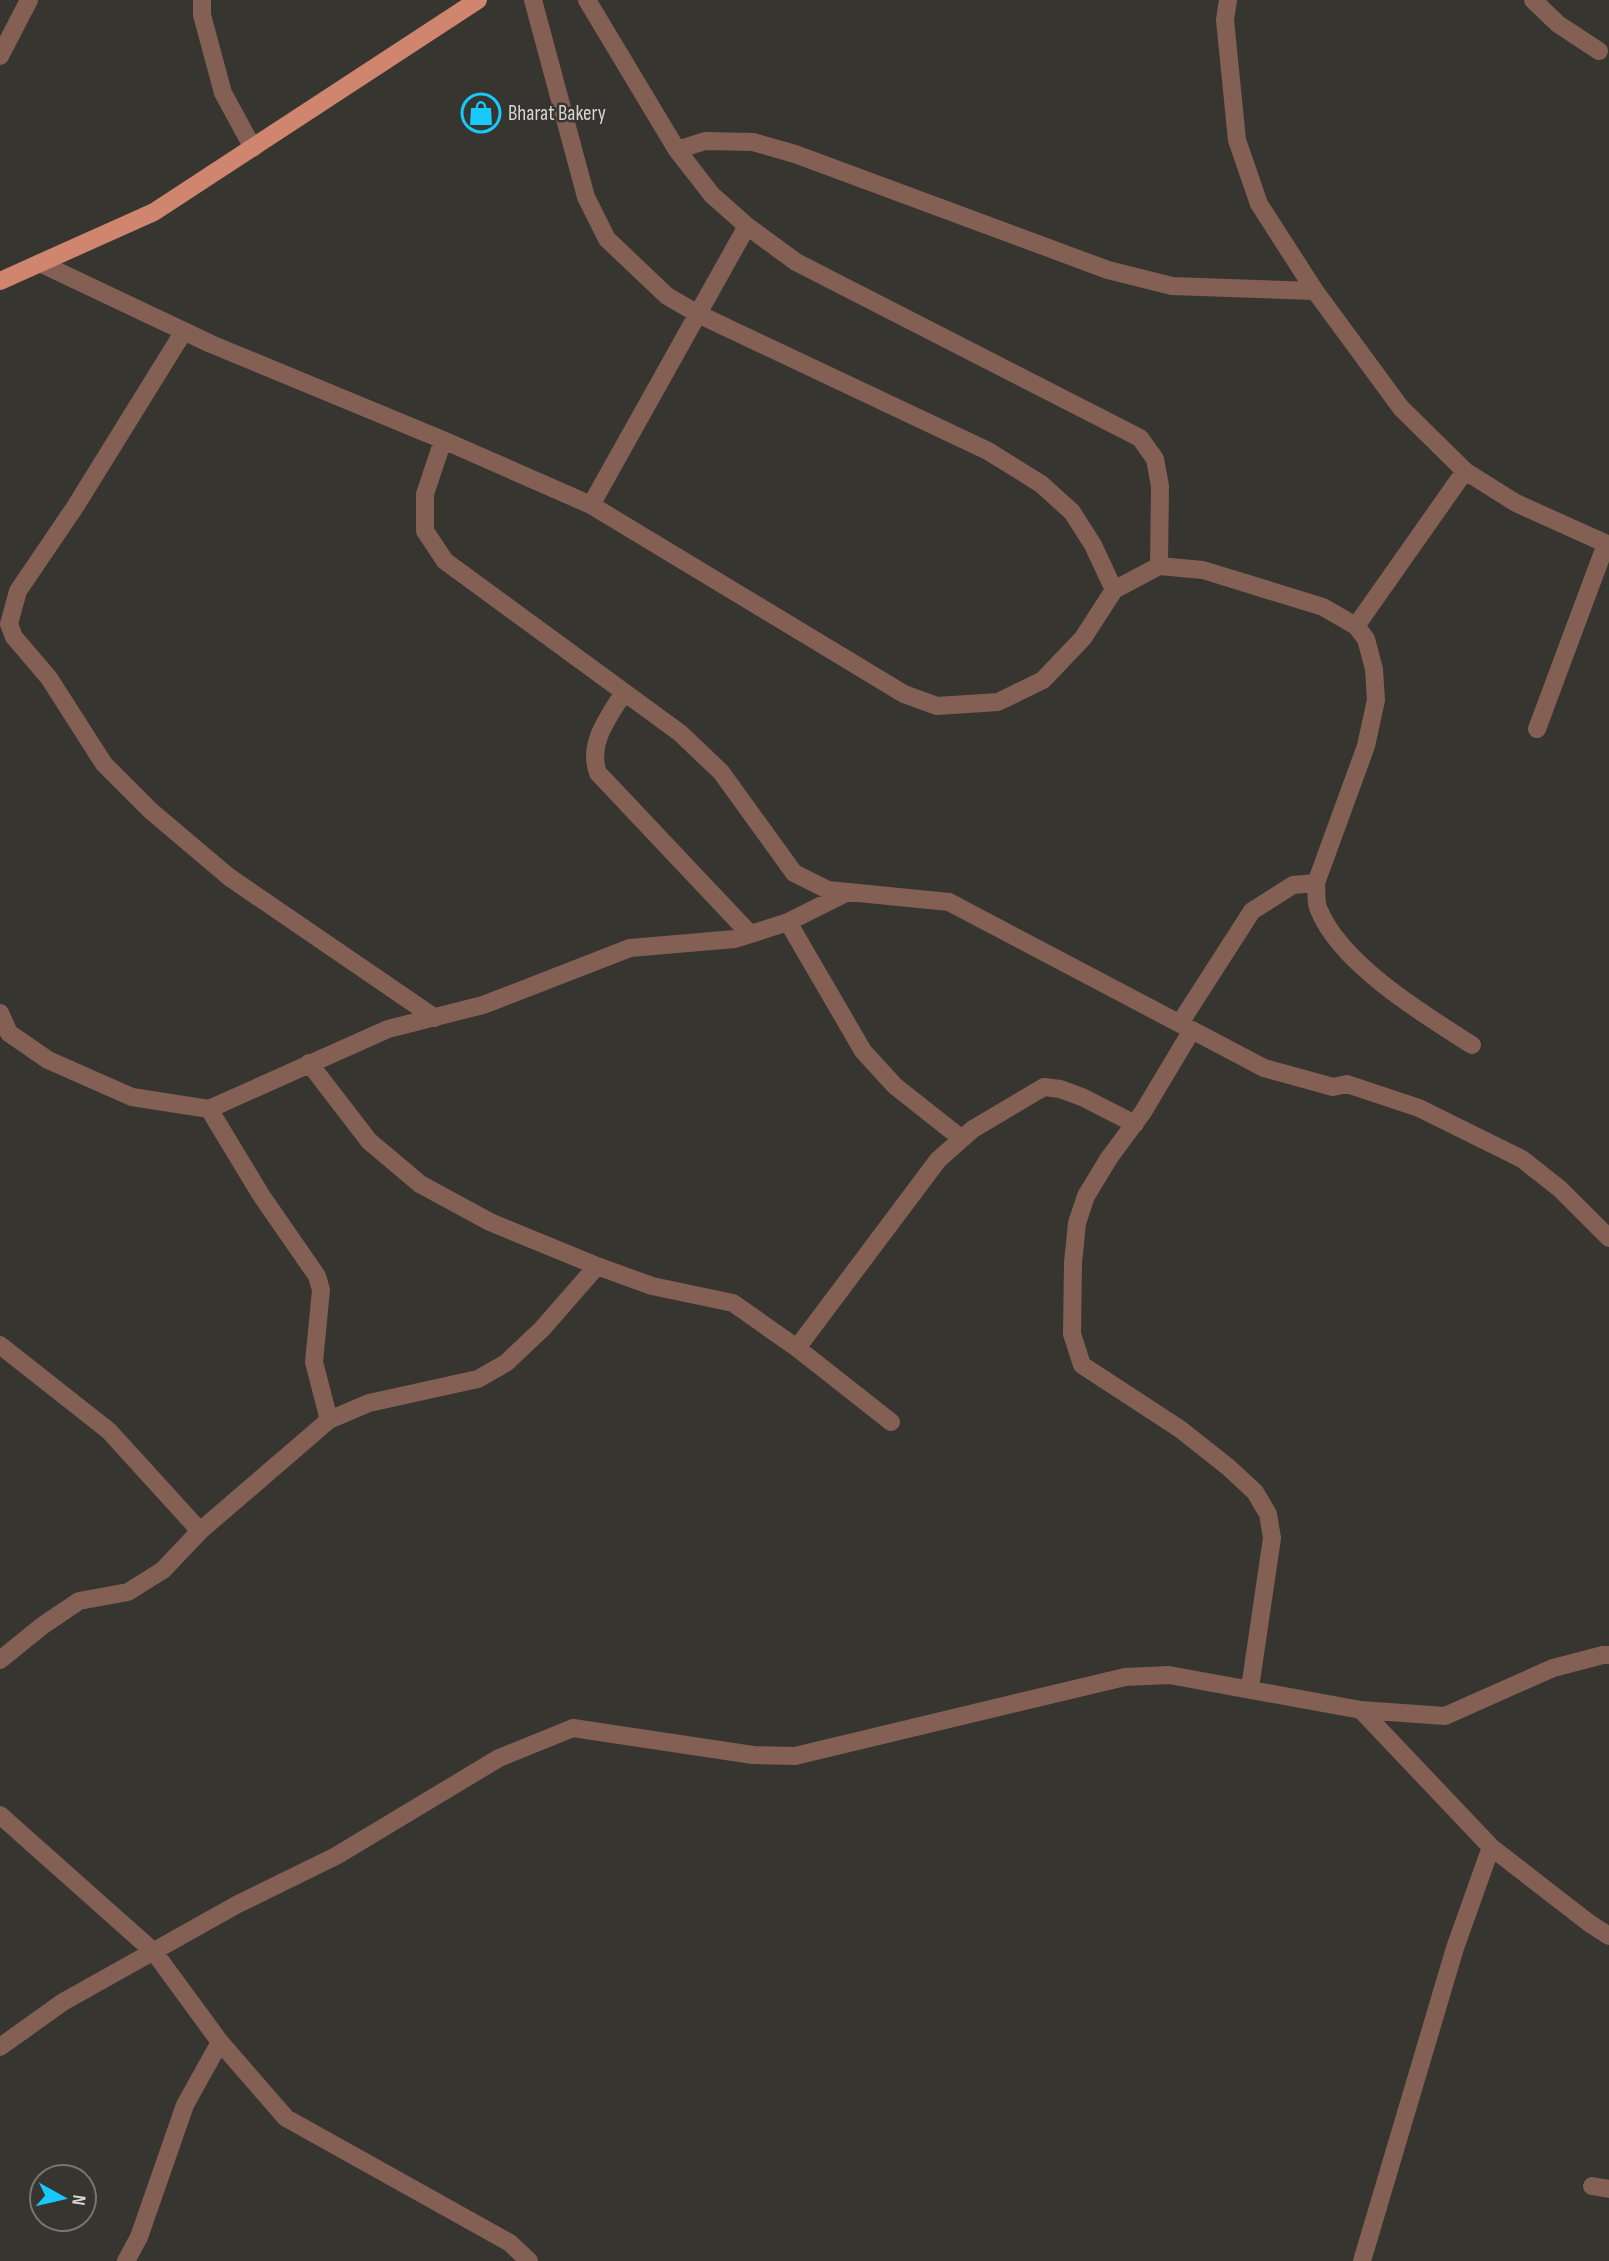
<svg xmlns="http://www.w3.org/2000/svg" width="1609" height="2261" font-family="'Sofia Sans Condensed',sans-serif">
<rect width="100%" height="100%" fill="#373530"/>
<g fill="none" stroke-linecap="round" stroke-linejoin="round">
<path stroke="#845f53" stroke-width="18" d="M202 0V15L223 93 253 148
M533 0 586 197 607 239 667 296 698 314 988 451 1041 484 1072 512 1093 545 1114 590
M587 0 677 150 712 195 747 226 796 262 1140 438 1155 459 1160 486 1159 566
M1228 0 1225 20 1237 140 1259 204 1315 291 1401 408 1465 471 1516 503 1609 545
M1533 0 1558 24 1599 51
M0 56 29 0
M677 150 705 141 753 142 795 154 1108 270 1172 286 1315 291
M40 263 211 344 443 440 591 505 904 694 937 706 998 702 1043 680 1083 638 1114 590 1159 566 1203 570 1323 607 1356 626 1366 639 1374 669 1376 700 1366 746 1316 883C1317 891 1315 902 1319 910 1341 964 1423 1014 1472 1045
M184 331 75 507 18 591 9 624 14 637 49 678 104 764 151 811 229 877 435 1018
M443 440 425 494V531L445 561 680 733 721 772 794 873 828 890 949 902 1264 1068 1333 1087 1347 1084 1419 1108 1522 1159 1560 1189 1609 1238
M591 505 747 226
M1356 626 1465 471
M624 692C609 717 587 743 598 773L750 934
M1537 729 1606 544
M788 922 863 1051 895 1086 962 1139
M0 1013 9 1033 48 1060 132 1097 209 1109 388 1029 483 1005 630 948 735 939 788 922 848 892
M1180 1023 1252 911 1293 885 1316 883
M1192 1030 1143 1112 1109 1158 1086 1196 1077 1223 1073 1263 1072 1334 1082 1365 1180 1429 1228 1467 1255 1492 1268 1514 1272 1538 1250 1688
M309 1063 369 1141 420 1184 490 1222 597 1266 652 1286 733 1303 797 1348 891 1422
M209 1109 261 1195 317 1276 321 1290 314 1362 329 1420
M0 1345 109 1431 200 1531
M797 1348 938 1160 973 1129 1044 1087 1060 1089 1082 1097 1135 1124
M0 1660 42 1626 79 1601 128 1592 163 1570 200 1531 329 1420 369 1403 478 1379 506 1363 542 1329 597 1266
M1361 1710 1491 1847 1589 1923 1609 1936
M0 1815 154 1952 220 2042 286 2118 510 2243 529 2261
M0 2047 63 2002 238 1904 336 1856 499 1758 573 1728 753 1755 795 1756 1125 1677 1169 1675 1361 1710 1445 1716 1553 1668 1603 1655H1609
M1592 2186 1609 2189
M126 2261 139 2237 185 2105 220 2042
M1362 2261 1455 1948 1491 1847"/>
<path stroke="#cf856e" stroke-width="18" d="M0 281 154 212 478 0"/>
</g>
<defs>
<symbol id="shop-ring" viewBox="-11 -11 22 22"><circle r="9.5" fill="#373530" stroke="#17cafb" stroke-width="1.5"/><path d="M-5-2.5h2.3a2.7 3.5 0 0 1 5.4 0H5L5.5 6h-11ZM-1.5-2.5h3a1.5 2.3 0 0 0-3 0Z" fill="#17cafb"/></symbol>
</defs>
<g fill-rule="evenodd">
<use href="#shop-ring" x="459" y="91" width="44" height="44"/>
</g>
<g text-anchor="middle" stroke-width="5" stroke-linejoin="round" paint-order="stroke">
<g font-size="21" fill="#d6d5d2" stroke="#373530" text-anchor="start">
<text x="508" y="120">Bharat Bakery</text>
</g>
</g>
<g transform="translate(63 2198) rotate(98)"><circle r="33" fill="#373530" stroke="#777571" stroke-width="2"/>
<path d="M0-5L12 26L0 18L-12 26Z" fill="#17cafb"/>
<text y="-10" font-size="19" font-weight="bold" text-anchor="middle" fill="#d6d5d2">N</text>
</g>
</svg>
